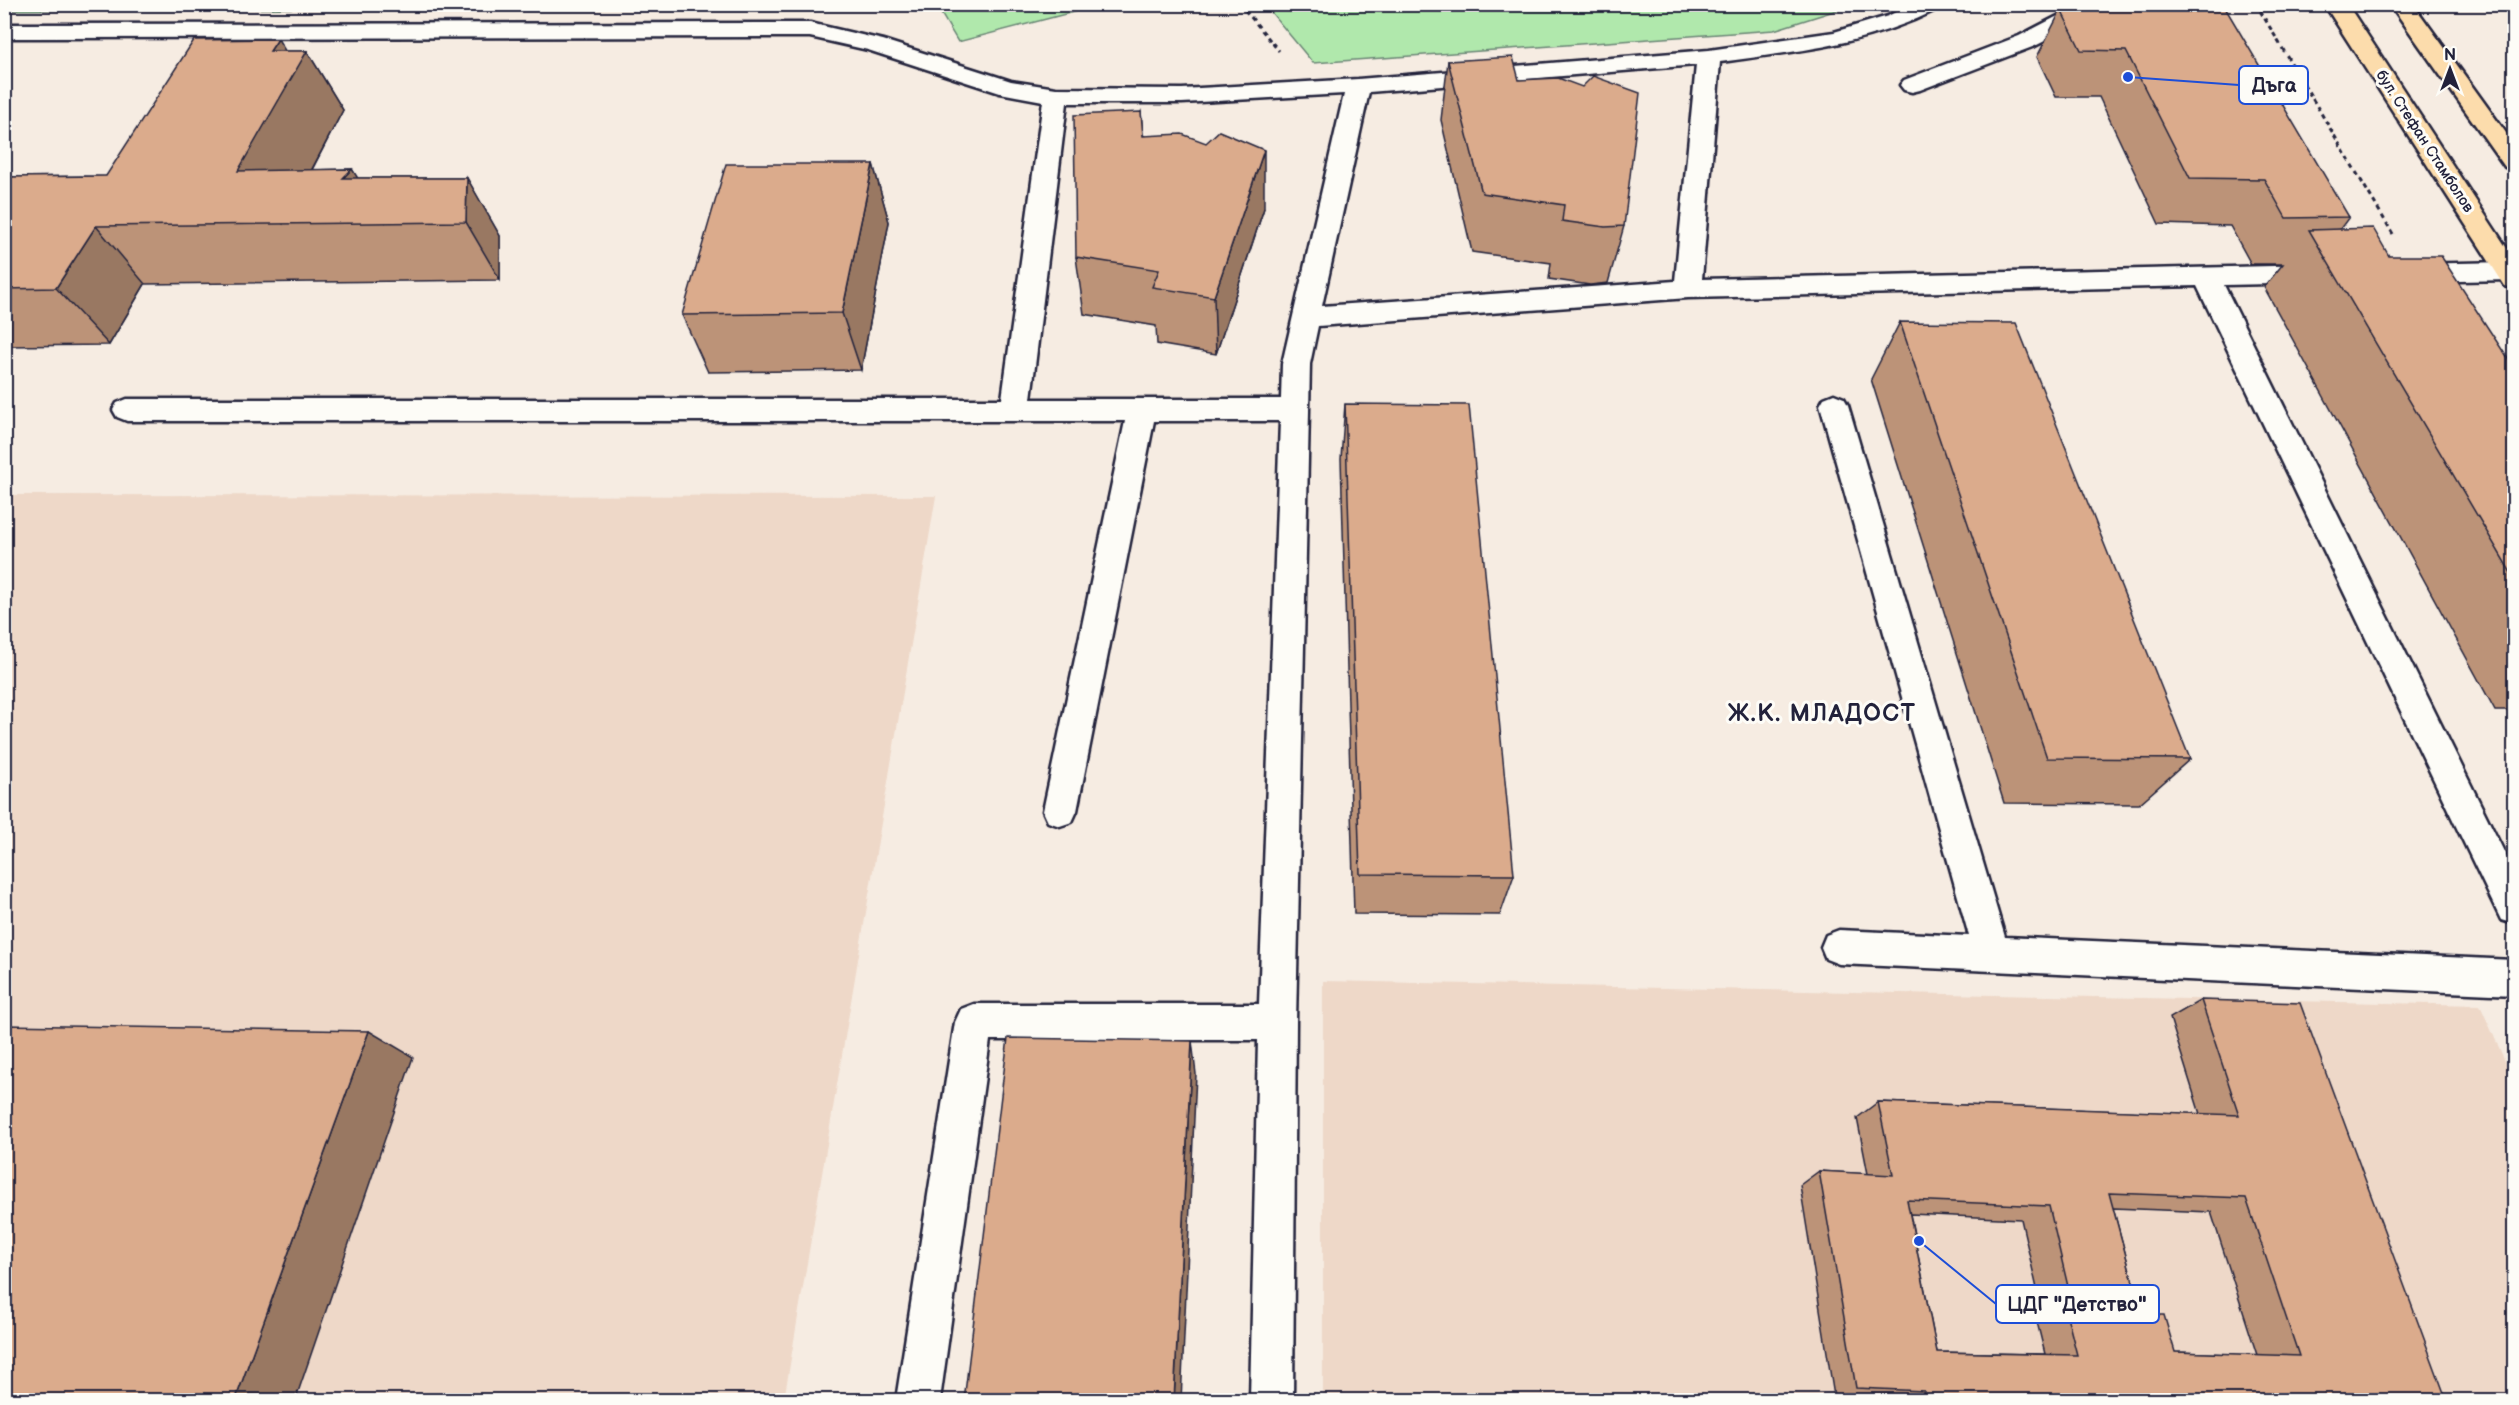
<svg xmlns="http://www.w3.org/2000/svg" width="2519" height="1405" font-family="'Balsamiq Sans',sans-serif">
<rect width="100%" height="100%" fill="#f6ece2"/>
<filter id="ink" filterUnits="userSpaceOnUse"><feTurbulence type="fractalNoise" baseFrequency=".0167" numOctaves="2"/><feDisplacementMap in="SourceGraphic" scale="12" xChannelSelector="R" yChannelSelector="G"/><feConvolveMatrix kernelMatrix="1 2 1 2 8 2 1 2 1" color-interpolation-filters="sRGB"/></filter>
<g filter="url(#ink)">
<path fill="#eed8c8" d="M4 495 936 496 784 1400H5Z
M1323 981 2480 1005 2514 1081V1400H1323Z"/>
<path fill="#b0e8ac" stroke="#698574" stroke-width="1.5" d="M4 5 5 4 454 5V7L5 10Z
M936 5H1100L958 42Z
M1265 5H1853L1774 30 1313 63Z"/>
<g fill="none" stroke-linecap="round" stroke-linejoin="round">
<defs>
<path id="minor" d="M1911 4H1941L1938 9C1866 45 1799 51 1720 62L1702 279 2319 265 2328 268 2332 274 2328 280 2319 283 2224 285 2514 872V924L2501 920 2197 286 1688 298 1318 326 1310 364 1296 1022 1293 1400H1250L1258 1040H990L940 1400H896L955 1022 961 1009 974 1004H1259L1280 421H1154L1077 811 1072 822 1060 826 1048 822 1043 811 1125 421H127L117 417 113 410 117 403 127 399H1002L1043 101 1000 93 868 50 810 37 4 38V24L810 23 883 40 1011 81 1056 88 1182 89 1358 79 1709 50 1834 32 1888 16ZM1696 65 1675 281 1322 306 1369 92ZM1344 94 1282 364 1281 399H1031L1067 103H1182Z
M2081 4H2111L2108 9 2035 46 1920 90 1912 92 1904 90 1900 85 1904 80 2019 36Z
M2510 262 2514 263V279L2510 280 2407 282 2398 279 2394 273 2398 267 2407 264Z
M1834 394 1844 398 1848 405 2005 937 2514 960V995L1839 964 1826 959 1821 947 1826 935 1839 930 1969 936 1820 405 1824 398Z"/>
<path id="major" d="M2324 4H2347L2514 259V288L2505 286Z
M2390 4H2413L2514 144V169L2505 167Z"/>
</defs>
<use href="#minor" stroke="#22223b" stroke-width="5"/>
<use href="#major" stroke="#22223b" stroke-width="5"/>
<path stroke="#22223b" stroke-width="3" stroke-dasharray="4.5 4" stroke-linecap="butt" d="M1240 4 1279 51
M2256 4 2393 234"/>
<use href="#minor" fill="#fdfcf7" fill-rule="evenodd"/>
<use href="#major" fill="#fcdcac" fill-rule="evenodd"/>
</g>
<path fill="#bc9378" stroke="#22223b" stroke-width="1.5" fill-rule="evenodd" d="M2067 4 2349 217 2340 229 2389 256 2514 368V710H2495L2264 287 2283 264H2251L2230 226 2159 224 2099 97H2056L2037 57 2061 10Z
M285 51H307L343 110 312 170 352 169 357 178H467L500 236V280L145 284 109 345 4 346V177L106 176Z
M1448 61 1519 80 1624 226 1608 283 1590 285 1549 279 1551 263 1472 252 1441 120Z
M1141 112 1143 135 1264 208 1216 354 1157 344 1156 326 1084 314 1076 257Z
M873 164 889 222 861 370 708 372 682 315Z
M1900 322 2190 759 2139 804 2004 803 1871 379Z
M1345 404 1514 875 1500 915 1354 914 1341 459Z
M2201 1000 2447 1401H1900L1899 1398 1834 1396 1800 1185 1819 1171 1868 1174 1857 1118 1878 1102 2200 1114 2170 1018ZM2113 1208 2211 1212 2257 1355 2175 1352 2142 1315ZM1910 1214 2021 1219 2044 1319 2037 1322 2045 1354 1937 1352Z"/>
<path fill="#997862" stroke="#22223b" stroke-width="1.5" d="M278 39 296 69 307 51 343 110 283 224 238 171 270 51Z
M1264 150V208L1216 354 1214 297Z
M873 164 889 222 861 370 842 313Z
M352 169 386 223 343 178Z
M467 178 500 236V280L466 222Z
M96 226 145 284 109 345 56 288Z
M369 1031 413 1057 295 1401H235Z
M1192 1041 1196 1074 1181 1401H1174Z"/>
<path fill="#dbab8c" stroke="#22223b" stroke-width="1.5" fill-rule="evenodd" d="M2067 4H2223L2349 217 2286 218 2264 179 2190 178 2126 51 2081 50 2061 10Z
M278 39 270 51H307L238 171 352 169 343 178H467L466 222 96 226 56 288 4 289V177L106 176 194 40Z
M1513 57 1519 80 1558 78 1582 87 1593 76 1640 93 1624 226 1605 227 1562 221 1564 205 1482 193 1448 61Z
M1141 112 1143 136 1182 134 1206 143 1219 131 1264 150 1214 297 1152 287 1159 270 1076 257 1074 115Z
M726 164H873L842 313 682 315Z
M2373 228 2389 256H2441L2514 368V578L2309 230Z
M1900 322 2016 323 2190 759 2047 758Z
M1345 404 1469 405 1514 875 1360 874Z
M2201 1000 2300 1003 2447 1401H1926L1924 1391 1856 1388 1819 1171 1893 1175 1878 1102 2239 1115ZM2109 1193 2246 1198 2299 1356 2175 1352 2164 1315H2142ZM1907 1200 2049 1206 2074 1312H2066L2077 1355 1937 1352Z
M4 1025 369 1031 235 1401H4Z
M1008 1038 1192 1041 1174 1401H964Z"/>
</g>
<g text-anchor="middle" stroke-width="6" stroke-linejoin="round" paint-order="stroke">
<g font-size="15" fill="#22223b" stroke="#fdfcf7">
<text transform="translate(2425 141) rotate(57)" y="5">бул. Стефан Стамболов</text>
</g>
<g font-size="24" font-weight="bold" letter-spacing="1.5" fill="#22223b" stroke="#fdfcf7">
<text x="1822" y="721">Ж.К. МЛАДОСТ</text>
</g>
</g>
<path fill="none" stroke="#1d4ed8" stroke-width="2" d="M2128 77L2239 85M1919 1241L1996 1304"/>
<g fill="#1d4ed8" stroke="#fdfcf7" stroke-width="2">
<circle cx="2128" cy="77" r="6"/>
<circle cx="1919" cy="1241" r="6"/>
</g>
<g fill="#fdfcf7" stroke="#1d4ed8" stroke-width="2">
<rect x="2239" y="66" width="69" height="38" rx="6"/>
<rect x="1996" y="1285" width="163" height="38" rx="6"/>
</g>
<g font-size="20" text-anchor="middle" font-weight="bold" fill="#22223b">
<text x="2274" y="92">Дъга</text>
<text x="2077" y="1311">ЦДГ "Детство"</text>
</g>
<rect width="2519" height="1405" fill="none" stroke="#fdfcf7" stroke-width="24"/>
<rect x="12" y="12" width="2495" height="1381" fill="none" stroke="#22223b" stroke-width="2" filter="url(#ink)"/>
<g transform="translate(2450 69)" stroke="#fdfcf7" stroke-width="4.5" paint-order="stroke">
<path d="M0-4.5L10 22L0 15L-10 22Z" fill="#22223b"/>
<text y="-9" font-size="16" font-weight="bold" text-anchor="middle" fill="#22223b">N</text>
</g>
</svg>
